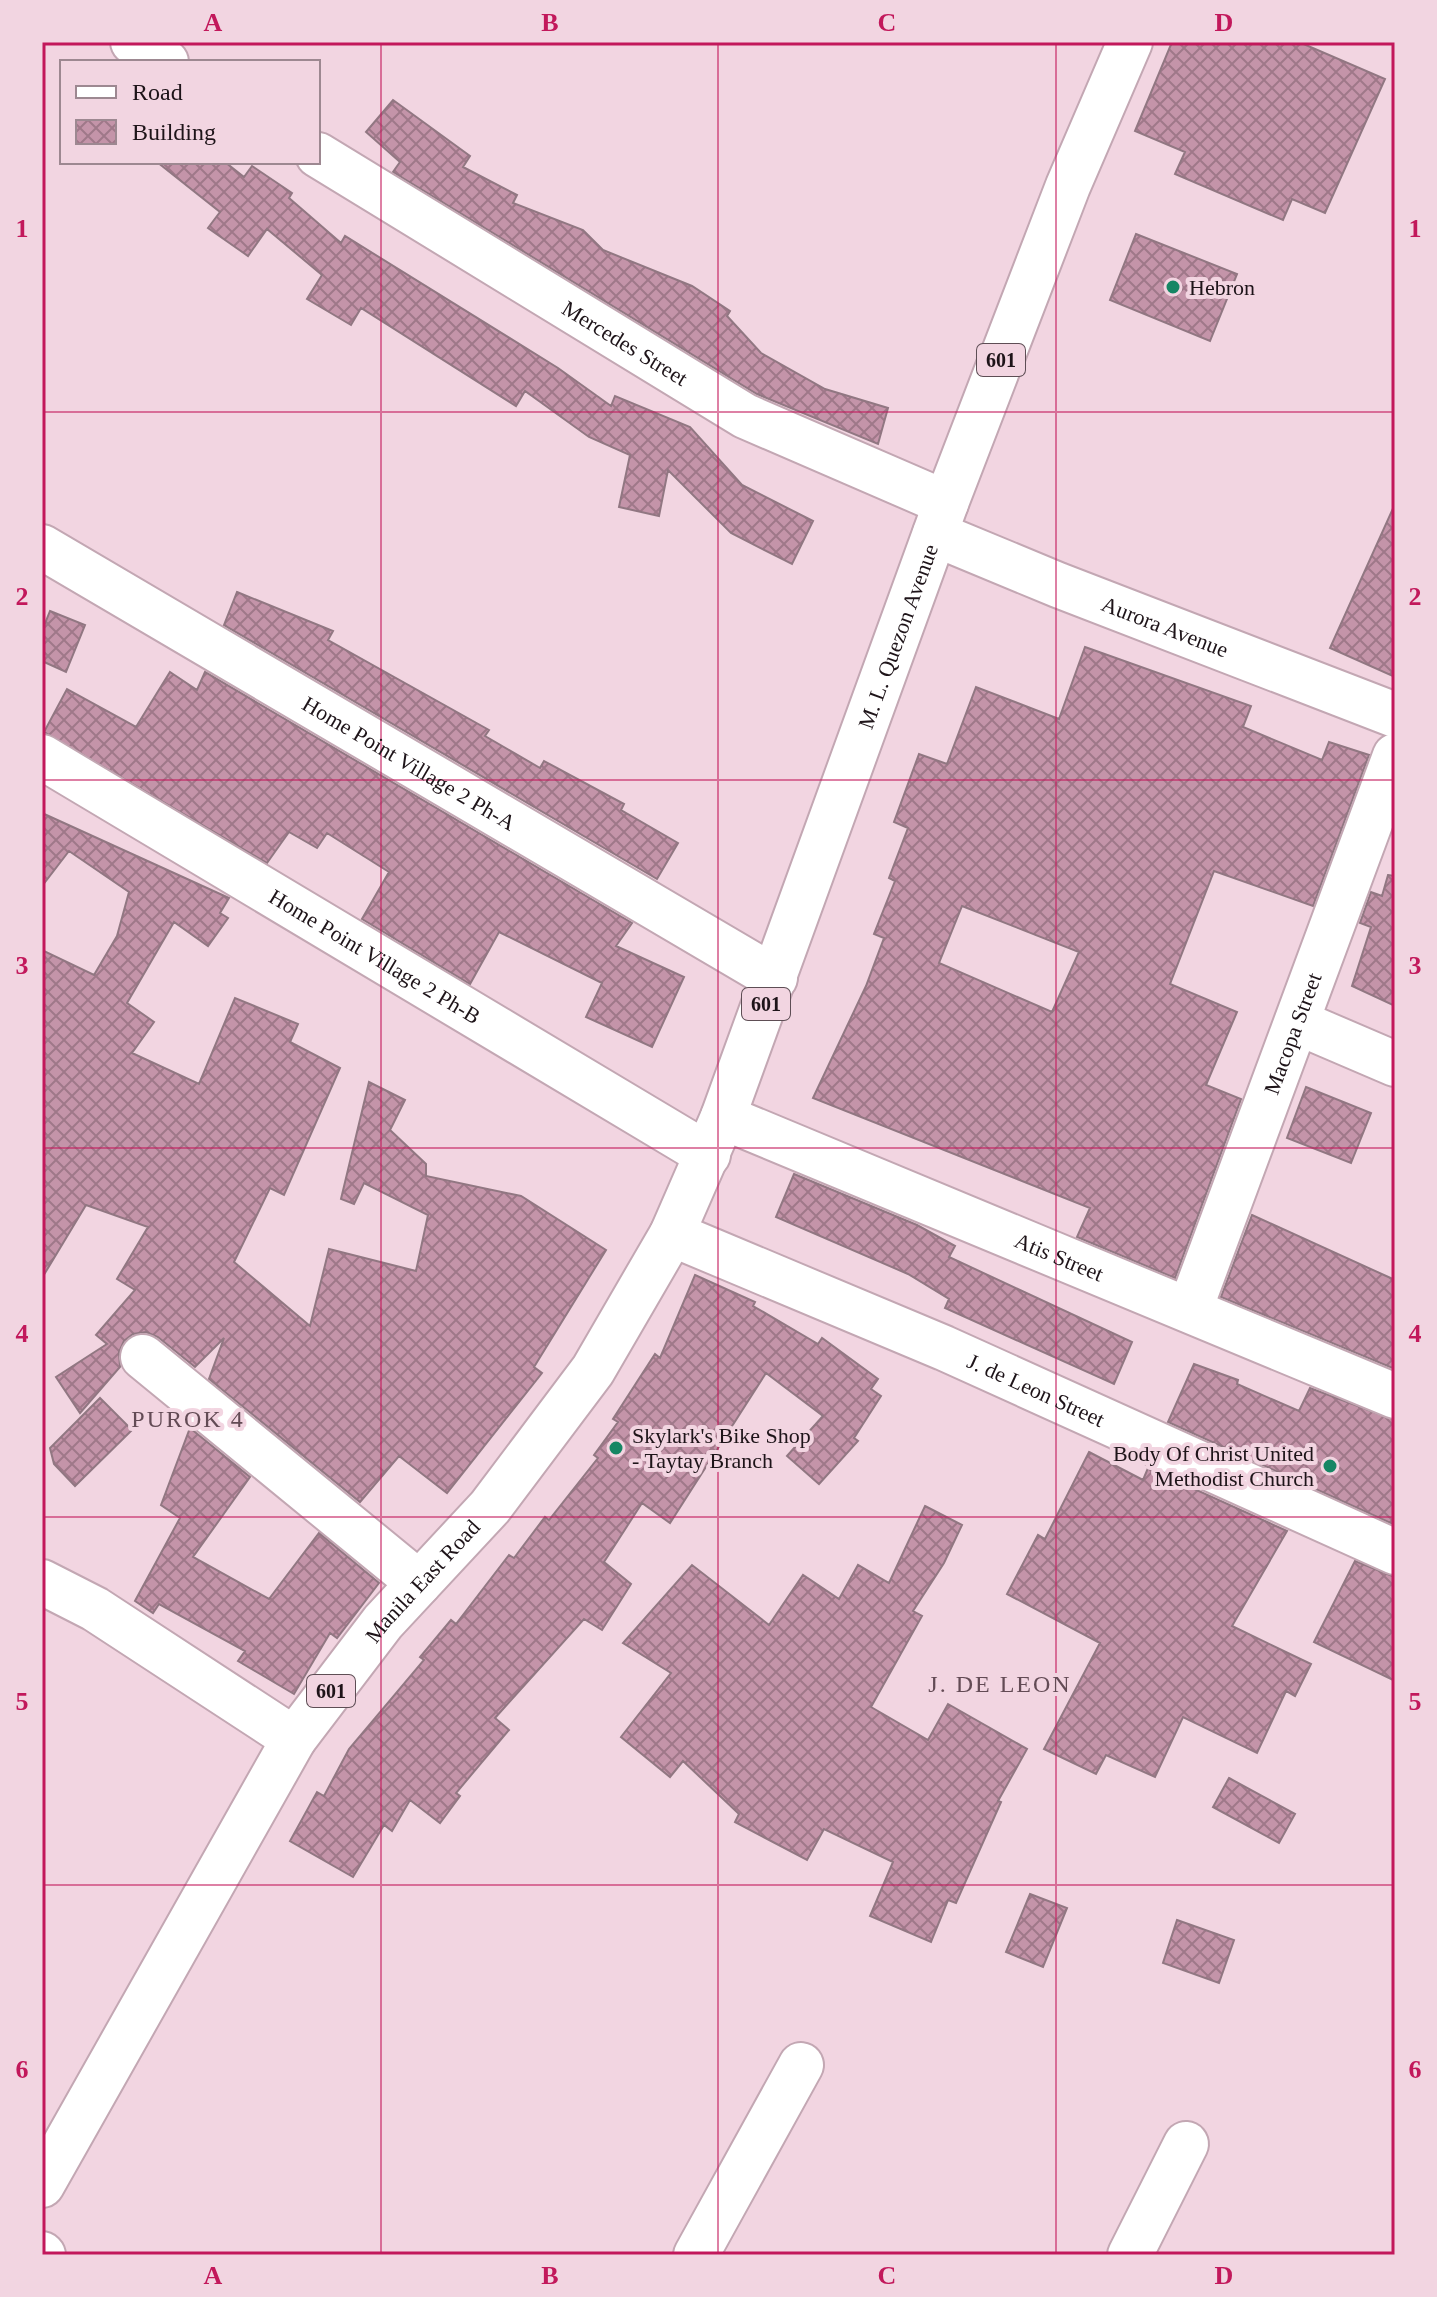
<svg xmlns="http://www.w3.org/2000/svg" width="1437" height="2297" font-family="'Times New Roman',serif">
<defs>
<pattern id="building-cross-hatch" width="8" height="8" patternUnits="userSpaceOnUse" patternTransform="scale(2)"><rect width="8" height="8" fill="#c494a9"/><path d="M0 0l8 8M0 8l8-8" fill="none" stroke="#9f7889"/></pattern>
</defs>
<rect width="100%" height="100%" fill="#f2d5e1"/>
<path fill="url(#building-cross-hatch)" stroke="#917782" stroke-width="2" fill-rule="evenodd" d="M1172 42H1299L1385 79 1325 213 1292 199 1283 220 1175 174 1185 152 1135 131Z
M393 100 470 156 463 167 517 195 513 203 583 230 603 250 692 286 730 311 727 316 761 353 825 389 888 408 878 444 757 394 393 172 400 162 366 132Z
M157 162H225L244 177 252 166 292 193 289 198 341 243 345 236 558 368 611 406 615 396 690 427 742 485 813 521 792 564 731 533 668 470 659 516 619 507 630 455 589 437 525 391 516 406 361 308 351 325 307 299 322 275 267 229 248 256 208 228 220 212Z
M1136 234 1237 274 1210 341 1110 300Z
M1395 504V677L1330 648Z
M237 592 333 631 328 640 489 730 485 736 540 768 544 761 624 804 621 810 678 843 657 879 224 625Z
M50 611 85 625 66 672 42 661V631Z
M1085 647 1251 706 1243 727 1322 760 1329 742 1369 755 1313 906 1214 871 1170 984 1237 1012 1206 1085 1241 1099 1175 1278 1077 1237 1090 1208 813 1098 866 986 884 938 874 934 895 881 889 878 908 828 894 822 919 754 947 764 976 687 1059 719ZM962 906 1079 952 1052 1012 939 963Z
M170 672 197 690 205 672 632 923 616 946 684 977 652 1047 586 1017 602 983 499 932 470 984 362 919 389 872 327 833 317 848 289 832 267 863 44 732 67 689 136 727Z
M42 813 229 898 220 913 228 918 208 946 174 922 127 1003 154 1022 132 1053 199 1084 235 998 298 1024 290 1042 340 1068 284 1195 270 1188 234 1262 310 1326 329 1249 416 1271 428 1215 364 1183 354 1204 341 1199 369 1082 405 1100 390 1130 426 1164V1176L521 1196 606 1250 534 1367 542 1373 447 1493 399 1456 360 1502 209 1379 224 1338 195 1367 158 1337 146 1332 133 1334 124 1341 119 1352 120 1367 80 1413 56 1377 107 1344 96 1335 135 1290 117 1279 148 1227 86 1205 42 1278V950L94 975 117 936 129 892 69 851 42 886Z
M1388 875 1395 876V1006L1352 986 1371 927 1360 923 1371 892 1382 896Z
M1306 1087 1371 1113 1351 1163 1287 1138Z
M794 1174 917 1225 955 1246 949 1257 1132 1342 1114 1384 945 1308 949 1299 908 1274 776 1217Z
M1252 1215 1395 1280V1369L1221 1297Z
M695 1275 755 1302 753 1306 818 1344 822 1338 878 1379 871 1389 881 1396 854 1438 858 1441 819 1484 787 1456 823 1416 766 1373 670 1523 642 1503 604 1562 631 1584 602 1630 584 1619 495 1718 509 1730 456 1793 460 1796 440 1823 410 1800 392 1831 384 1825 353 1877 290 1841 317 1792 324 1796 349 1749 424 1660 420 1657 451 1620 456 1624 509 1555 514 1558 545 1517 549 1520 598 1458 594 1455 618 1422 613 1419 655 1354 660 1358Z
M1194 1364 1238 1380 1237 1384 1299 1411 1310 1388 1395 1420V1525L1168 1422Z
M100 1398 132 1430 75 1486 54 1464 50 1448Z
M190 1428 250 1477 193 1557 269 1599 319 1533 379 1583 337 1638 330 1633 294 1694 238 1661 245 1651 159 1604 153 1613 135 1601 180 1518 161 1505Z
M1089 1452 1143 1480 1148 1468 1287 1531 1232 1626 1311 1664 1295 1696 1286 1691 1257 1753 1183 1717 1155 1777 1106 1755 1096 1774 1044 1749 1100 1643 1007 1594 1038 1535 1045 1539Z
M925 1506 962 1525 944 1563 913 1611 922 1616 871 1707 928 1740 948 1704 1027 1749 998 1801 1001 1802 956 1903 948 1900 931 1942 870 1916 893 1862 824 1829 807 1860 735 1822 739 1814 683 1761 670 1777 621 1737 671 1673 623 1643 692 1565 769 1625 803 1575 839 1599 858 1565 889 1583Z
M1355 1561 1395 1577V1681L1314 1642Z
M1229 1778 1295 1814 1279 1843 1213 1807Z
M1030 1894 1067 1908 1043 1967 1006 1952Z
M1177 1920 1234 1940 1219 1983 1163 1963Z"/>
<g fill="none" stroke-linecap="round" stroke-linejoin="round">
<defs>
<g id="minor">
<path d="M133 42 166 62"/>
<path id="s1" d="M318 155 745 416 946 503"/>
<path id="s2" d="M935 534 1058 585 1395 715"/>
<path id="s3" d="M42 547 775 978"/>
<path id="s4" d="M42 757 708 1155"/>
<path d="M1297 1022 1395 1064"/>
<path id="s5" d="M723 1117 1395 1396"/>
<path id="s6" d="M672 1234 944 1348 1395 1552"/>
<path id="s7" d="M1190 1309 1395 756"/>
<path d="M143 1357 419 1583"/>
<path d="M42 1582 95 1609 294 1739"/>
<path d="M42 2254 43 2255"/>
<path d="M696 2255 801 2065"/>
<path d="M1130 2255 1186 2144"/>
</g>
<g id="major">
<path id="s8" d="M42 2185 294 1739 383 1622 490 1507 593 1370 672 1234 723 1117 946 503 1068 186 1130 42"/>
</g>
</defs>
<use href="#minor" stroke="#c3a7b3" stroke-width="48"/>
<use href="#major" stroke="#c3a7b3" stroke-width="48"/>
<use href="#minor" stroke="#fff" stroke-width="44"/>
<use href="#major" stroke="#fff" stroke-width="44"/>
</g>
<path fill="none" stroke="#c2185b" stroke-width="2" stroke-opacity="0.55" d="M381 42V2255M718 42V2255M1056 42V2255M42 412H1395M42 780H1395M42 1148H1395M42 1517H1395M42 1885H1395"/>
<g fill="#168664" stroke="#f2d5e1" stroke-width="3">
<circle cx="1173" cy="287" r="8"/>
<circle cx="616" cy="1448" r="8"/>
<circle cx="1330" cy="1466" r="8"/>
</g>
<g text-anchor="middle" stroke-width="8" stroke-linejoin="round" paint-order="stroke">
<g fill="#f2d5e1" stroke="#5e4e55" stroke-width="2">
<rect x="977" y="344" width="48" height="32" rx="6"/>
<rect x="742" y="988" width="48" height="32" rx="6"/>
<rect x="307" y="1675" width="48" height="32" rx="6"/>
</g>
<g font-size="20" font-weight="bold" fill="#1e1419">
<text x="1001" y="367">601</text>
<text x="766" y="1011">601</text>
<text x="331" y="1698">601</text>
</g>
<g font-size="22" fill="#1e1419" stroke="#f2d5e1" text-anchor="start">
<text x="1189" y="295">Hebron</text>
<text x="632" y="1443">Skylark's Bike Shop<tspan x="632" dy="25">- Taytay Branch</tspan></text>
<text x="1314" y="1461" text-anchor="end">Body Of Christ United<tspan x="1314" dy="25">Methodist Church</tspan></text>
</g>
<g font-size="22" fill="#1e1419" stroke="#f2d5e1">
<text dy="8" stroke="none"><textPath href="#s1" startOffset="360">Mercedes Street</textPath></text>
<text dy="8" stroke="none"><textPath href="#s2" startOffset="248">Aurora Avenue</textPath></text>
<text dy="8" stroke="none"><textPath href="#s8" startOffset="1784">M. L. Quezon Avenue</textPath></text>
<text dy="8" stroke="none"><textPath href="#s3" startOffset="426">Home Point Village 2 Ph-A</textPath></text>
<text dy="8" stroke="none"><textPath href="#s4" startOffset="388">Home Point Village 2 Ph-B</textPath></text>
<text dy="8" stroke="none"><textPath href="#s7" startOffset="294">Macopa Street</textPath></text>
<text dy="8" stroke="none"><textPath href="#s5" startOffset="364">Atis Street</textPath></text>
<text dy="8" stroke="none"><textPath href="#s6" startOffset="396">J. de Leon Street</textPath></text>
<text dy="8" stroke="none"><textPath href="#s8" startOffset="716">Manila East Road</textPath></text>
</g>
<g font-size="24" letter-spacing="2" fill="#634b55" stroke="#f2d5e1">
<text x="188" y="1427">PUROK 4</text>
<text x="1000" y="1692">J. DE LEON</text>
</g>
</g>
<rect width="1437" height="2297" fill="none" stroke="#f2d5e1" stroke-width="88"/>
<rect x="60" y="60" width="260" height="104" fill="#f2d5e1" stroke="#9d8891" stroke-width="2"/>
<rect x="76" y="86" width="40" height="12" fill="#ffffff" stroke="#9d8891" stroke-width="2"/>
<text x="132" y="100" font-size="24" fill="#1e1419">Road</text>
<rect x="76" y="120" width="40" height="24" fill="url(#building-cross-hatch)" stroke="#9d8891" stroke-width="2"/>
<text x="132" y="140" font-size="24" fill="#1e1419">Building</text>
<rect x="44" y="44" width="1349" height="2209" fill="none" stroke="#c2185b" stroke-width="3"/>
<g font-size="26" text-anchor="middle" font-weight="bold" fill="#c2185b">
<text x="213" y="31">A</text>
<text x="550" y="31">B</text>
<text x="887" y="31">C</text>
<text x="1224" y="31">D</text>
<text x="22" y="237">1</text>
<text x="1415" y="237">1</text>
<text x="22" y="605">2</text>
<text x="1415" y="605">2</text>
<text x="22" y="974">3</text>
<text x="1415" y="974">3</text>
<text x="22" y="1342">4</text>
<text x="1415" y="1342">4</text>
<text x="22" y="1710">5</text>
<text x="1415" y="1710">5</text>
<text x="22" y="2078">6</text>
<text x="1415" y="2078">6</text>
<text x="213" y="2284">A</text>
<text x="550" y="2284">B</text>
<text x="887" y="2284">C</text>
<text x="1224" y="2284">D</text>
</g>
</svg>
